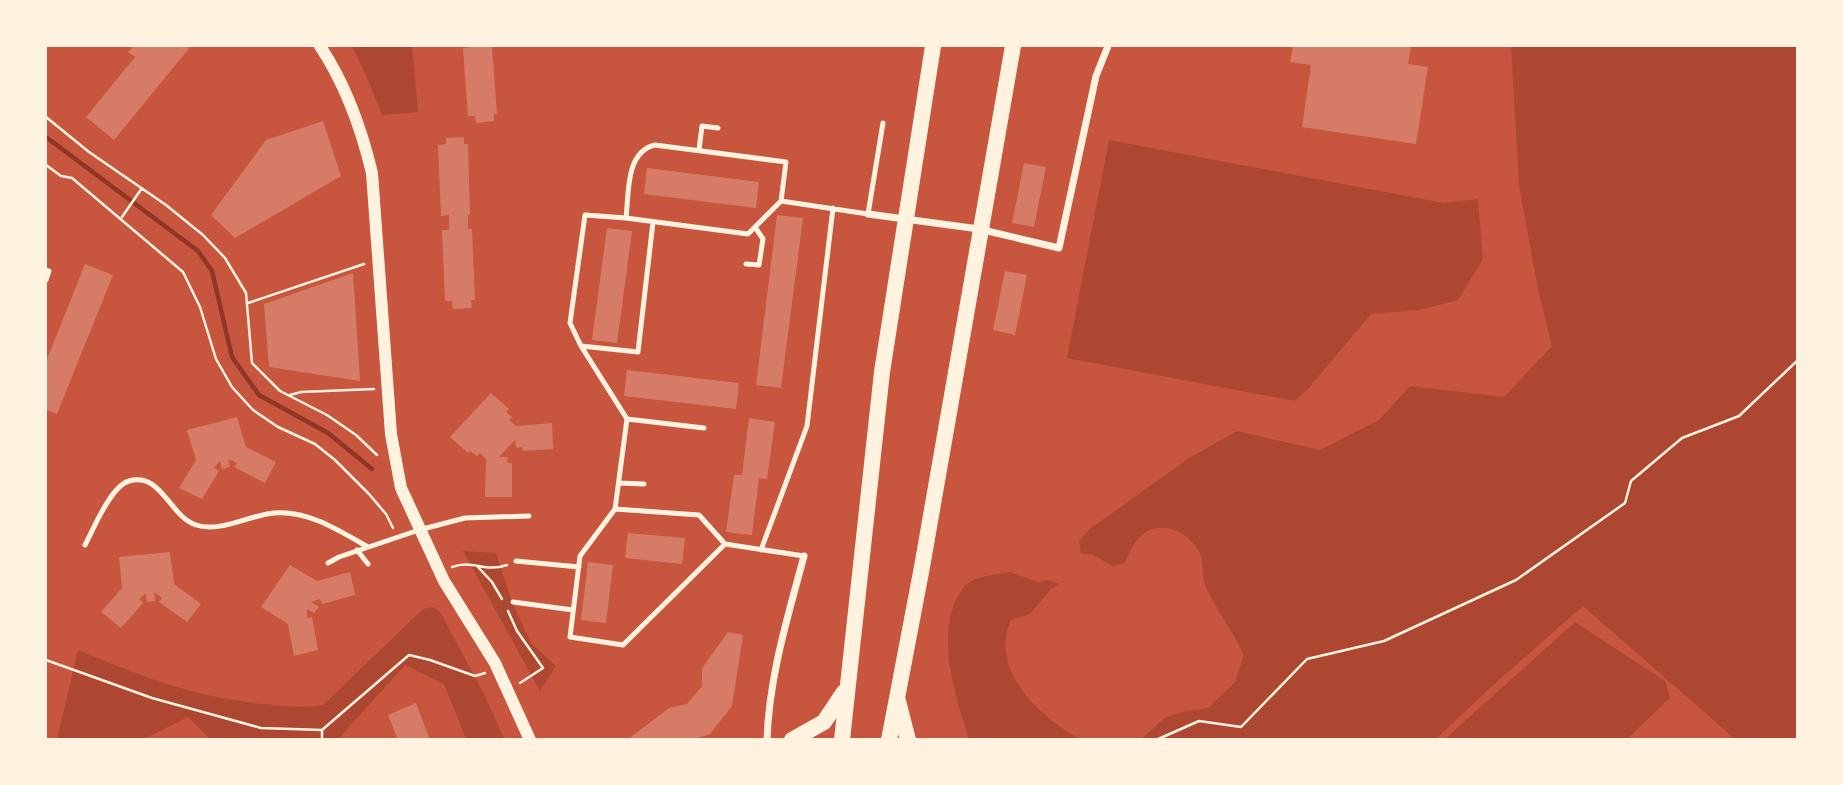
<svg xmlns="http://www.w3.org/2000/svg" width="1843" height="785" font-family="Lora,serif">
<rect width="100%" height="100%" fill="#c8553d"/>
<path fill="#ae4732" d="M352 46H412L418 112 382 115 365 73Z
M1511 46H1797V739H1735L1583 606 1490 688 1436 739H1141L1165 718 1182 712 1208 708 1235 682 1244 655C1233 632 1218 612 1207 589 1200 577 1206 560 1197 548 1184 528 1155 519 1138 539 1132 546 1128 555 1125 563L1113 566 1093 555 1081 553 1079 541 1090 529 1189 458 1237 431 1320 450 1379 420 1410 386 1504 397 1552 346 1538 289 1519 186Z
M1109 140 1444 203 1478 199 1483 259 1458 300 1419 310 1371 314 1307 390 1295 401 1067 358Z
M463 551 496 553 512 602 531 643 556 666 540 691Z
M1010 572 1038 582 1048 580 1060 584 1051 589 1030 614 1011 620C988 670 1041 718 1080 739H969C955 695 932 628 964 587 974 575 996 575 1010 572Z
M434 607 440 612 484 694 504 739H466L444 684 405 665 340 737 341 739H210L188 717 144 739 57 740 78 650C144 677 192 697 264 704 284 706 303 709 323 705L423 609Z
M1575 622 1665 681 1670 698 1627 739H1445Z"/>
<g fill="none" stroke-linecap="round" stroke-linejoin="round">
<path stroke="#8f3625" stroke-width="4.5" d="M46 137 198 251 212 271 232 357 259 395 328 433 372 469"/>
</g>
<path fill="#d67c66" d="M134 46H191L114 140 86 117 135 57 128 52Z
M470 46 492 47 497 114H494V121L476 123 475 116H468L463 48 470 47Z
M1293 46H1411L1408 64 1428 67 1416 144 1302 127 1311 65 1290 62Z
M323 121 341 176 235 238 211 215 266 140Z
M464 137V144H468L470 214 468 215V229H472L475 300H471L472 308 453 309 452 301H445L442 230H449V215L441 216 438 145 446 144V138Z
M1024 163 1046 167 1034 227 1012 223Z
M647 168 759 182 756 208 644 194Z
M777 215 803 218 781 388 756 385Z
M607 228 632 231 617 343 592 340Z
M85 264 113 275 57 414 46 410V362Z
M1005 271 1027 275 1015 335 993 330Z
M353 273 360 381 269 367 264 304Z
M627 370 739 383 736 409 624 396Z
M491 393 509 409 506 412 512 417 509 420 516 426 552 423 553 449 523 451 522 447 516 448 515 440 499 457H508L507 463H512V497H485L486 459 480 453 477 456 470 451 468 453 450 437Z
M237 417 246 447 276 462 265 483 234 467 237 463 228 459 230 467 222 469 220 461 214 468 219 471 202 499 179 488 196 460 187 430Z
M749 418 775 422 767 479 759 478 752 535 726 532 734 475H742Z
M628 533 685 538 682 564 625 558Z
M170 552 174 584 201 604 187 622 159 602 162 598 154 592 155 601 147 602 146 593 139 599 143 603 121 628 101 612 122 588 119 557Z
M588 562 613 565 606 623 581 620Z
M290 565 317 581 350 572 355 595 322 604 320 599 311 602 319 607 314 613 307 609V618L312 617 318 650 294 656 288 624 261 607Z
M728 632 743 635 732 706 710 734 691 740H627L669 708 687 704 702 686V668Z
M416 703 430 740H398L388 715Z"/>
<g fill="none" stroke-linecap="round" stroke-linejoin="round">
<path stroke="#fff3e0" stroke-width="2.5" d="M46 117 89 152 166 205 203 235 225 258 246 293 252 363 280 391 327 415 356 435 377 455
M46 165 61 176 72 178 183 272 200 307 216 359 232 387 253 410 278 427 315 444 335 460 369 494 386 514 393 528
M122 217 142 188
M248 303 364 264
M290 395 301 392 374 389
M477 566 492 582 502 599
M452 567C474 559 483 573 507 565
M508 611 517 631 543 668 520 683
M46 660 152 698 261 728 322 730 409 655 430 660 475 676 485 673
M322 740V730
M1156 740 1199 721 1241 727 1307 659 1384 641 1516 580 1625 503 1631 481 1682 438 1739 416 1798 360"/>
<path stroke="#fff3e0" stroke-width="5" d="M699 150 702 126 718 128
M626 218 748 234 781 201
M746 264 759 265 763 239 755 227
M46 270 49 271 46 280
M581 346 638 352 653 222
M627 419 704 428
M619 483 644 484
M615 509 699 515 725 544
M85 545C94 528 111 486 129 481 162 472 169 516 196 525 220 533 250 515 274 513 308 510 340 531 368 547
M357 550 368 564
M761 550 807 426 833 208
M804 556 725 544 623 645 570 637 580 556 615 509 627 419 581 346 570 323 585 215 626 218C629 194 625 152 655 145L786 162 781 201 868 214 883 123
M516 561 579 567
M328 563 339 557 419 530 465 518 529 516
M513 602 573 610"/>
<path stroke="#fff3e0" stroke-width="7" d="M868 214 979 229 1059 248 1096 76 1108 46
M767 740C769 677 788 616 804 556"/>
<path stroke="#fff3e0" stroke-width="12" d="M320 46C346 85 361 127 372 173L391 434 401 488 444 581 495 663 530 740"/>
<path stroke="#fff3e0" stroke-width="16" d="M898 701 908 740
M792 740 824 722 844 692
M842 740 882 372 933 46
M889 740 922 567 1013 46"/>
</g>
<rect width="1843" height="785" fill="none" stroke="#fff3e0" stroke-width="94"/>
</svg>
